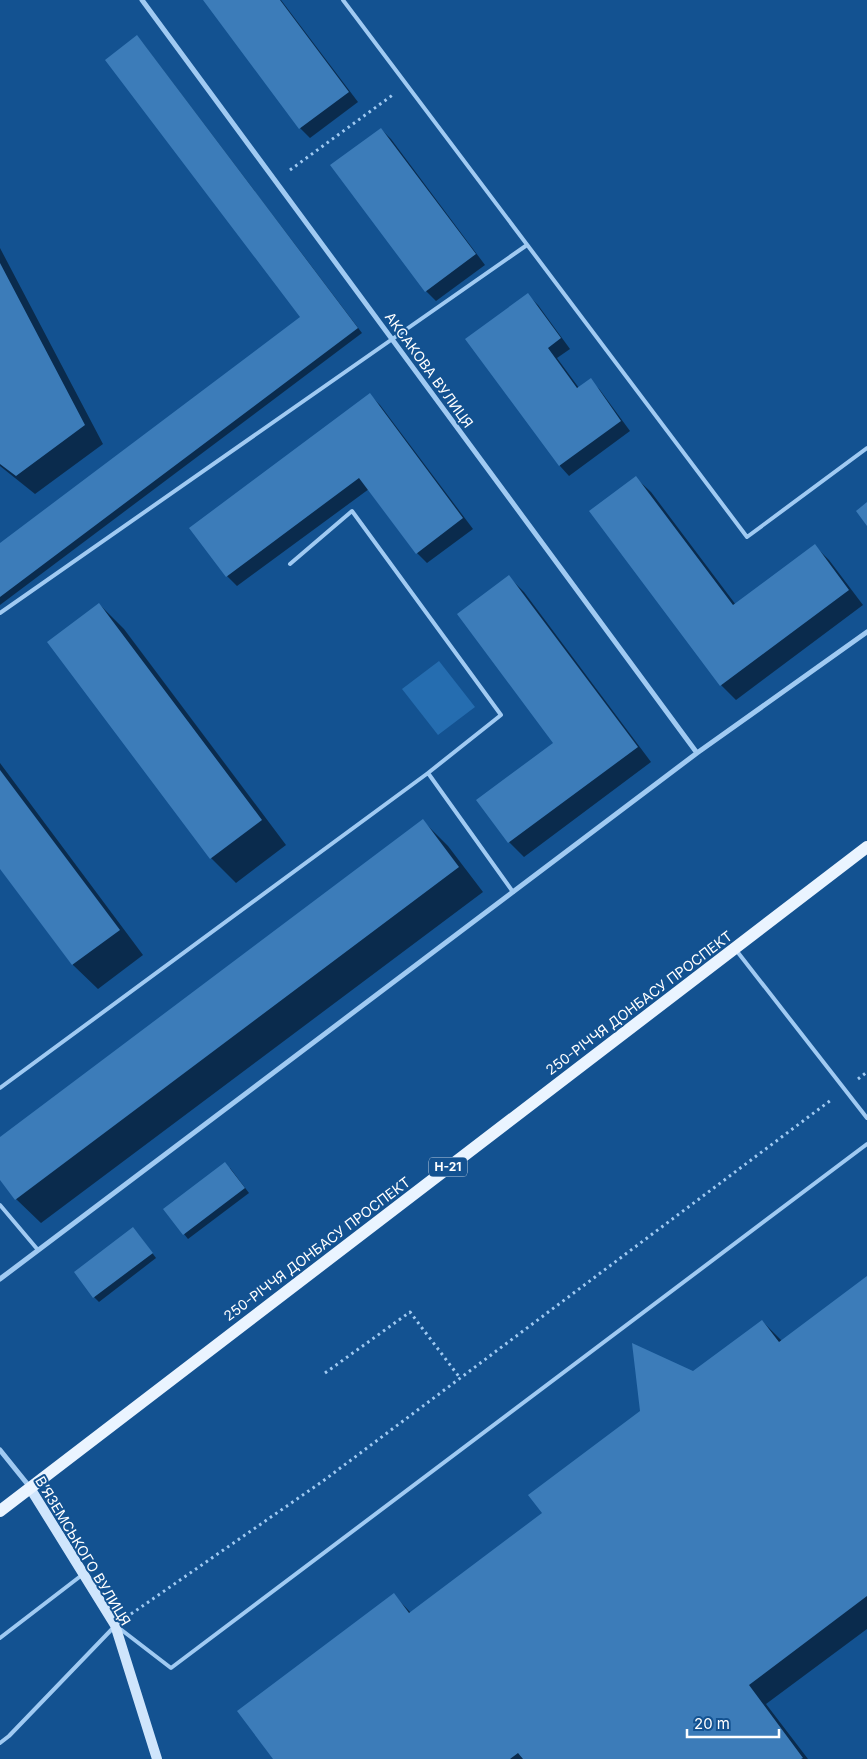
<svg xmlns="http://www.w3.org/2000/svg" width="867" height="1759" font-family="Inter,sans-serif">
<rect width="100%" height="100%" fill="#135291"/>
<path fill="#256db0" d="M439 661 475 707 438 735 402 689Z"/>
<path fill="#0007" d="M205 0H281L358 102 310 138 300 128Z
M142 42 362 333 0 605V544L301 318Z
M381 129 391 139 485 265 436 301 426 291Z
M0 248 103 444 35 494 0 466Z
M528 295 538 305 570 349 557 358 579 388 590 380 600 390 630 431 569 476 560 466Z
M370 395 380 405 473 529 427 563 417 553 369 489 237 586 227 576 191 528Z
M636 478 651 492 736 605 815 546 829 560 863 605 736 700 721 685Z
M509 577 524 592 651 762 524 857 509 842 478 801 555 743Z
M99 604 124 629 286 845 236 883 211 858 49 642Z
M0 763 143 955 98 989 73 965 0 867Z
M423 821 448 846 483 892 41 1223 16 1199 0 1178V1138Z
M230 1168 249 1193 188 1239 184 1234Z
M138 1234 156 1258 99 1302 94 1297Z
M867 1277V1629L766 1704 808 1759H274L394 1595 411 1613 543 1514 693 1373 762 1321 782 1341Z"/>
<path fill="#3c7cb9" d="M203 0H280L349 92 299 129Z
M137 35 358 328 0 597V543L300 317 105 60Z
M381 128 476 254 425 292 330 165Z
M0 263 85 425 16 476 0 464Z
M528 293 561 338 548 348 577 388 591 378 621 421 559 466 465 339Z
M370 393 463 518 416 554 359 478 226 577 189 528Z
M636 476 733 605 815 544 849 590 720 686 589 511Z
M867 502V526L856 511Z
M509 575 638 747 508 843 476 800 553 743 457 614Z
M99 603 262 820 210 859 47 642Z
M0 770 120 930 72 965 0 869Z
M423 819 459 867 15 1200 0 1180V1137Z
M225 1162 245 1188 183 1235 163 1209Z
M133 1227 153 1253 93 1298 74 1272Z
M867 1276V1596L749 1685 803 1758 801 1759H523L518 1753 510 1759H273L237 1711 394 1593 409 1613 542 1513 528 1495 640 1411 632 1343 693 1371 762 1320 779 1342Z"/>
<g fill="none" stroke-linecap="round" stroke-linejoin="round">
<path stroke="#a0caf2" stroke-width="3" stroke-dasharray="2.5 4" stroke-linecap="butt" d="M290 170 394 94
M858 1079 867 1072
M325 1373 410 1312 460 1378
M131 1614 323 1481 831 1100"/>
<path stroke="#a0caf2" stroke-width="4" d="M343 0 747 537 867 448
M290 564 352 511 501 715 428 773
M0 613 527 245
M736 950 867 1118
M0 1088 428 773 513 892
M0 1205 38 1250
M119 1628 171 1668 867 1144
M0 1638 82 1575
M0 1743 9 1736 114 1627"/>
<path stroke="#a0caf2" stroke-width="5" d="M142 0 697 753
M0 1279 697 753 867 632
M0 1450 29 1486"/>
<path stroke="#cfe5fc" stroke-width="10" d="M30 1488 115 1625 157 1759"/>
<path stroke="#eaf4ff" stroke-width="12" d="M0 1511 867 847"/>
</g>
<g text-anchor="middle" stroke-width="4" stroke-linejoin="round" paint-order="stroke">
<rect fill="#135291" stroke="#b8cbde" stroke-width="1" x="429" y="1157.5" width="38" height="19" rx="4"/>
<g font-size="12" font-weight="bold" fill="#fff">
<text x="448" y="1171">Н-21</text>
</g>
<g font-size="14" fill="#fff" stroke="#135291">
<text transform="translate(429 370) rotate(54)" y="5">АКСАКОВА ВУЛИЦЯ</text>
<text transform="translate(639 1003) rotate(-37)" y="5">250-РІЧЧЯ ДОНБАСУ ПРОСПЕКТ</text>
<text transform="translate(317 1249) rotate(-37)" y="5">250-РІЧЧЯ ДОНБАСУ ПРОСПЕКТ</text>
<text transform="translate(83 1551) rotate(59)" y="5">В’ЯЗЕМСЬКОГО ВУЛИЦЯ</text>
</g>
</g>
<path d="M687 1729v8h92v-8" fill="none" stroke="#ffffff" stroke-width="2.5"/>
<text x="694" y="1729" font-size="15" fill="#ffffff" stroke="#135291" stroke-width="4" paint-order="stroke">20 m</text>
</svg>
